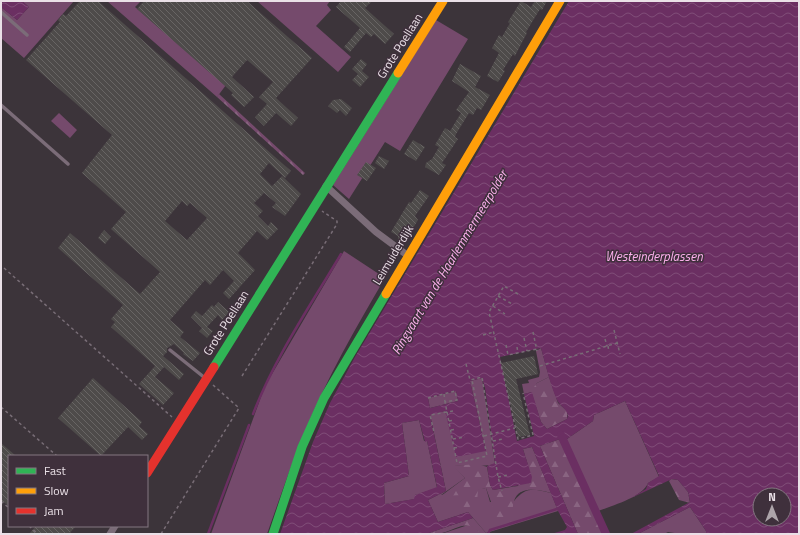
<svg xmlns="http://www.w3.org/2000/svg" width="800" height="535" font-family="'Titillium Web',sans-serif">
<defs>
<pattern id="forest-firs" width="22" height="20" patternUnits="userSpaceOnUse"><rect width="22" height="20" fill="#754a6c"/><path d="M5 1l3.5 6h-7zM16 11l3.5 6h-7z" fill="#896481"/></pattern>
<pattern id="water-waves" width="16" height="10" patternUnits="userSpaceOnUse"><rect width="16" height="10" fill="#6b2f62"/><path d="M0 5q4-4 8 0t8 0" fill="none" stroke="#804d78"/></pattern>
<pattern id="building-back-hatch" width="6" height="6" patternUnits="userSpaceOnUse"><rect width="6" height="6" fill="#4e4b4a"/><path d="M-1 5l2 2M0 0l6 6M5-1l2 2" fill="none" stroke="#686564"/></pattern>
</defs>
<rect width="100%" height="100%" fill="#3c343a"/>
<path fill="#754a6c" d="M22 1H74L24 58 1 38V7L17 20 29 7Z
M107 1H141L135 7 226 85 217 97Z
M257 1H330L327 5 331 10 316 26 351 57 338 72Z
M436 20 468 39 400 151 385 142 349 199 333 185Z
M59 113 77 130 70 138 51 121Z
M344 251 385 278C356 327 327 378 305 431 291 465 279 500 267 534H211L265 386Z
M541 348 549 377 537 383 532 392 524 394 522 384 529 383 528 380 539 377 540 372 536 351Z
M482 378 495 464C483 467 468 465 454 466L465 478 441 495 486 488 490 502 514 501C526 486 534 489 551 493L558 511 486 533 468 512 438 522 428 500 446 491 430 414 445 411 448 419 486 451 470 381Z
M456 391 458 401 430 408 428 398Z
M625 401 659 477 648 483C642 498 610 506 596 512L563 445 567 439 593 421 594 415Z
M419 420 424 441H427L437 488 415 495V499L385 504 384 483 409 476 402 423Z
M690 507 706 531V534H681L668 532 664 534H638Z
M468 525 475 527 480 534H441Z"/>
<path fill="url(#forest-firs)" d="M219 94 305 173 303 175 217 97Z
M549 377 558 403 567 411V419L547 429 541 422 531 391 537 383Z
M560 439 605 534H578L540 446Z
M532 447 551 493C539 490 519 485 514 501 512 507 513 515 513 521L499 524 486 488 478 490 477 502 460 513 457 507 462 495 441 496 465 478 453 466 478 464 487 467 490 485 493 490 518 486 528 465 523 449Z
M671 479 678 480 688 492 690 503 679 500 669 481Z
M473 518 486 533 480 534C468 518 458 529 442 533 437 535 431 534 426 534Z"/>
<path fill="url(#water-waves)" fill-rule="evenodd" d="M1 1H22L29 7 17 20 1 7Z
M569 1H799V534H706V531L690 507 638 534H631L690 502 688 492 678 480 672 479 631 498 646 489 648 483 659 476 625 401 594 415 593 421 567 439 563 445 560 439 540 446 578 534H551L565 530 567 527 558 511 532 447 523 449 532 477 531 483 493 490 490 485 487 466 495 463 485 388 482 378 470 381 486 451 456 457 445 411 430 415 446 491 428 500 438 522 468 512 473 518 426 534H280L313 442 330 403 355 357ZM541 348C546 366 550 384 557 400 561 408 570 410 567 419L547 429 541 422 532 392 524 394 534 436 517 441 500 357ZM456 391 458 401 430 408 428 398ZM419 420 425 442 427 441 437 487 415 495 414 499 385 504 384 483 409 476 402 423ZM760 495H784V519H760Z"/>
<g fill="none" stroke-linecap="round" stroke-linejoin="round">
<path stroke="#6b2f62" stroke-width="2.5" d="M253 414C275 357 310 306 341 254
M208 534 249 425
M488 534 490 530 560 508"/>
<path stroke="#6b2f62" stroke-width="8" d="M561 435 606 534"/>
</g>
<path fill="url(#building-back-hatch)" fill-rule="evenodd" d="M80 1H98L291 171 285 178 269 163 260 174 272 186 282 176 301 194 285 216 272 207 276 203 264 193 254 203 263 211 258 216 268 226 271 222 278 229 267 240 257 231 238 253 255 270 229 299 223 293 234 281 223 270 210 285 205 280 170 320 184 332 180 337 200 353 193 361 183 354 184 353 174 344 167 348V352L163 356 184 374 179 380 164 367 155 377 174 393 163 405 139 384 155 366 111 327 115 322 111 319 123 305 58 248 70 233 140 294 160 272 111 229 126 212 82 173 112 135 26 60 60 22 58 20 63 14 66 16ZM182 201 187 206 190 203 207 218 187 240 165 221Z
M144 1H247L312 58 276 98 298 118 291 126 276 113 264 126 255 117 267 104 259 97 273 82 247 60 232 77 254 97 244 107 231 95 233 93 137 9Z
M341 1H372L365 8 394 34 385 44 374 34 371 37 366 33 350 52 344 47 360 28 336 7Z
M521 1 531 7 535 1H547L542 10 540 9 526 32 527 33 519 48 515 56 513 54 503 70 505 71 498 82 487 76 499 53 492 48 499 35 502 37 510 23 508 22Z
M361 59 367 64 362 71 369 77 360 87 352 80 358 74 352 69Z
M460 64 481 76 475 87 490 95 481 110 477 108 473 115 469 113 456 134 455 137 458 139 442 163 446 165 439 175 425 167 426 163 432 159 439 147 435 145 445 128 450 131 461 113 456 110 469 92 452 81Z
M341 99 352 108 346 116 340 110 337 113 328 106 333 100Z
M413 140 425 147 416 161 404 154Z
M379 156 389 161 384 169 375 163Z
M366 162 376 168 367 181 357 175Z
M420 190 429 196 415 216 418 220 407 238 398 241V236L391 232 409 202 411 203Z
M104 230 111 237 105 244 98 238Z
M218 302 229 312 222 320 218 315 207 327 213 331 207 338 199 331 202 328 191 317 196 311 202 316 212 305 214 307Z
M534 356 538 374 516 379 530 435 518 437 501 363Z
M93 378 142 422 139 426 148 434 142 440 128 427 101 456 58 418Z
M1 443 16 456H9V506L4 502 1 506Z
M36 526H76L69 534H29Z"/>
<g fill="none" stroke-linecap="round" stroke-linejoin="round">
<path stroke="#786d76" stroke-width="1.5" stroke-dasharray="3 3" stroke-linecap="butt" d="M4 268 172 417
M518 294 504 286 489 312 518 439 533 435 523 393
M498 296 512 304
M493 306 505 314
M614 330 620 354
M533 332 537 351
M483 335 494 332
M524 338 527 351
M605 339 607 346
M506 345 508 355 537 349
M608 346 609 352
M517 347 518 353
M466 364 470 380 482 377 498 477 502 491
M540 366 617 343
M242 376 337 224V221L322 211
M444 394 445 402
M428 398 455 391 457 400 445 402 447 412 430 415 434 432
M1 407 57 456
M453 411 447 412 457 463 487 456 472 380
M449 421 455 420
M451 430 457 429
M484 436 515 428
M453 439 465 437
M493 441 503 439
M454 448 460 447
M498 477 508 475
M1 501 9 508
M29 526 38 534
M161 534 239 408 213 385"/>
<path stroke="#7b6c78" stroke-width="3.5" d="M1 12 27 35
M1 105 68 164
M170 350 205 378"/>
<path stroke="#7b6c78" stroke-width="7" d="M326 186 376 232 407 255
M110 534 115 526"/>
<path stroke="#30b455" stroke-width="9" d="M214 367 398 73
M273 534 302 447 324 398 386 294"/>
<path stroke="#ff9f0a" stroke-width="9" d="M398 73 443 1
M386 294 560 1"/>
<path stroke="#e5322d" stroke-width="9" d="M147 473 214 367"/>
</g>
<g text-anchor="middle" stroke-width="3" stroke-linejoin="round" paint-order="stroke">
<g font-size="12" fill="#eae0e7" stroke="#3f303c">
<text transform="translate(400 46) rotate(-58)" y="4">Grote Poellaan</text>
<text transform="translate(393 255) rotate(-59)" y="4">Leimuiderdijk</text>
<text transform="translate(226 323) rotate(-58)" y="4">Grote Poellaan</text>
</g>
<g font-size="13" font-style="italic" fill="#fdb0ed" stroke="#3f303c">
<text x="654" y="261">Westeinderplassen</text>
<text transform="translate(449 262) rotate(-59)" y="5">Ringvaart van de Haarlemmermeerpolder</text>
</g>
</g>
<rect width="800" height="535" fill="none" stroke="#eae0e7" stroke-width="4"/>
<rect x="8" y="455" width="140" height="72" fill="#3f303c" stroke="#837680"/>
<rect x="16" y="468" width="20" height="6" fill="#30b455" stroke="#837680"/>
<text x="44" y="475" font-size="12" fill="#eae0e7">Fast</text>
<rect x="16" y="488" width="20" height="6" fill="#ff9f0a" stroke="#837680"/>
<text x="44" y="495" font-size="12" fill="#eae0e7">Slow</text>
<rect x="16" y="508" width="20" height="6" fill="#e5322d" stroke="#837680"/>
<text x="44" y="515" font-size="12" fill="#eae0e7">Jam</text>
<g transform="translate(772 507)"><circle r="19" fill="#3f303c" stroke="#837680"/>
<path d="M0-3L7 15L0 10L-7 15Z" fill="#ada4aa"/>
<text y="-6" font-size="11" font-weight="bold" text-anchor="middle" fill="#eae0e7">N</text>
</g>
</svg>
